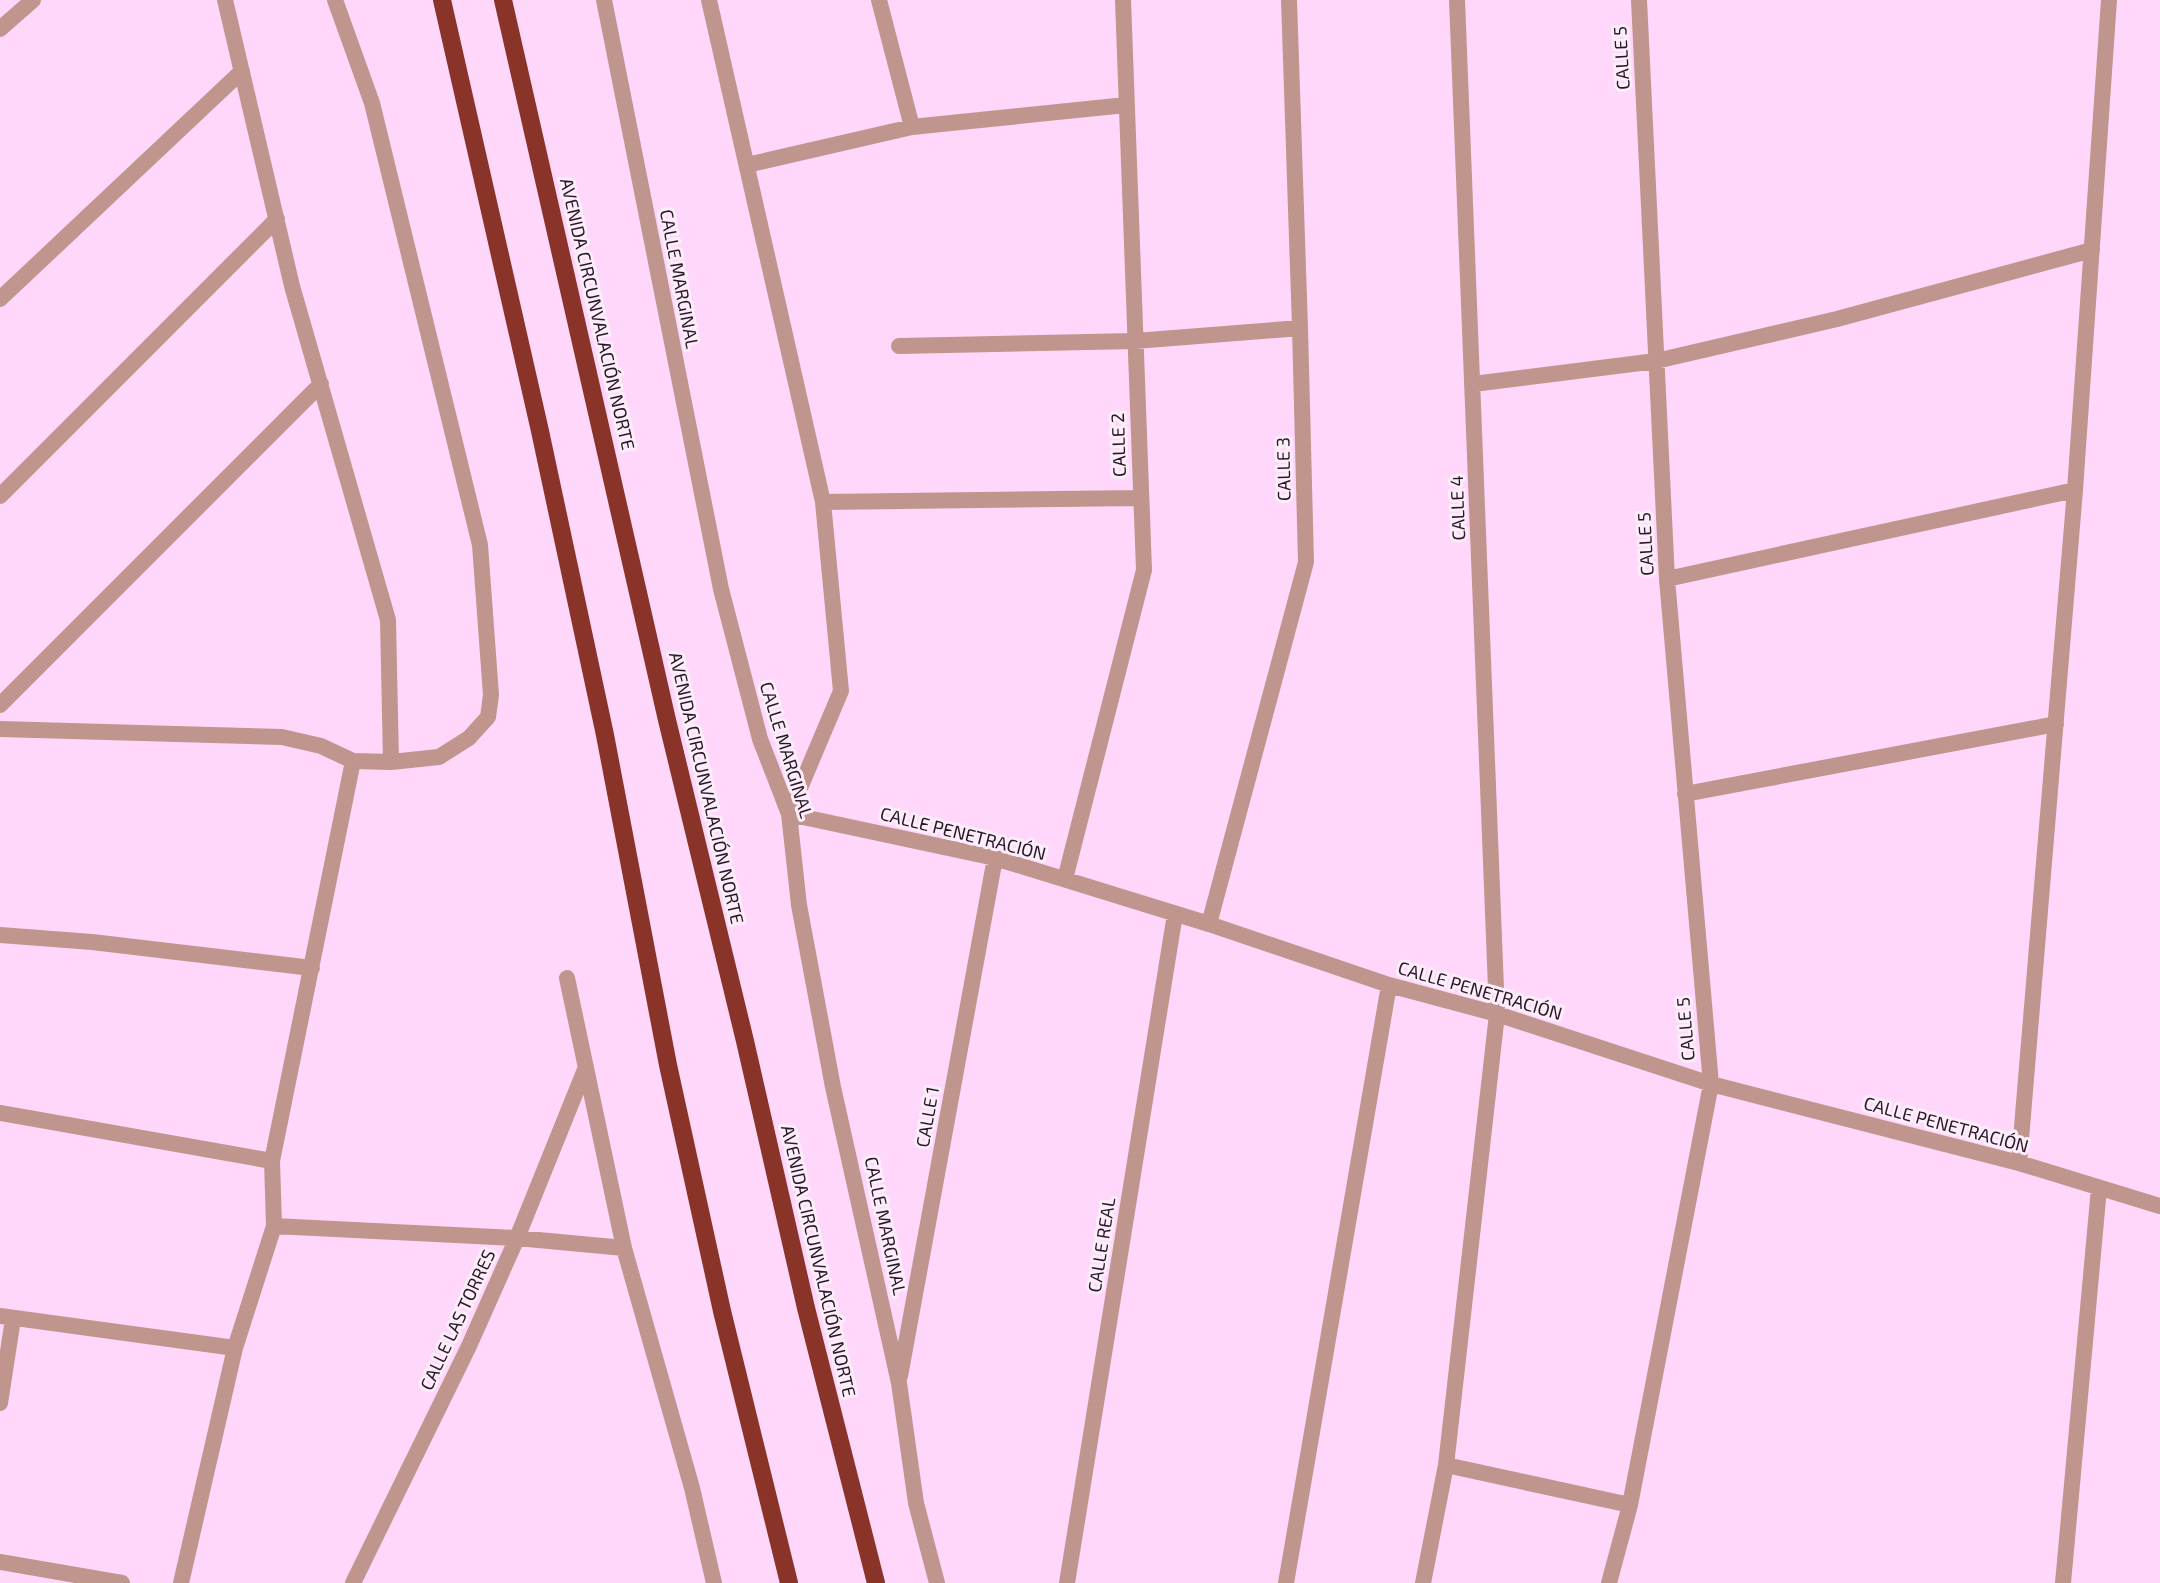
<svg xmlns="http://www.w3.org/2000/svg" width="2160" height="1583" font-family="'Exo 2',sans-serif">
<rect width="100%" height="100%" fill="#ffd7fa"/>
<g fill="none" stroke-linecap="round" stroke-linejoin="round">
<path stroke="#c0958d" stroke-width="16" d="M225 0 292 286 388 620 391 762
M604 0 721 589 760 739 789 814 799 905 833 1087 899 1383 916 1503 937 1583
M709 0 823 502 841 691 789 814
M879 0 912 127
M0 29 33 0
M747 165 912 127 1126 105
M0 299 242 71
M899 346 1135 341 1300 328
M1473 384 1656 361 1837 319 2092 250
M0 496 277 219
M823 502 1141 498
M1667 579 2075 490
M0 705 321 384
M0 729 282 737 321 746 353 761 391 762 439 757 469 738 488 717 491 695 480 545 372 103 335 0
M1685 794 2056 724
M789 814 995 858 1209 924 1389 985 1497 1014 1711 1084 2019 1163 2160 1206
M1065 879 1144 570 1123 0
M1209 924 1306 562 1300 328 1289 0
M0 935 92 942 312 968
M567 978 624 1248 692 1488 714 1583
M0 1113 272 1161
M2019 1163 2075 490 2109 0
M274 1226 517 1238 624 1248
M0 1316 235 1348
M900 1376 995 858
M0 1403 13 1319
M1446 1465 1630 1505
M0 1562 122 1583
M181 1583 235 1348 274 1226 272 1161 353 761
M353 1583 469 1346 517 1238 586 1067
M1067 1583 1175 914
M1286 1583 1389 985
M1423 1583 1446 1465 1497 1014 1457 0
M1609 1583 1630 1505 1711 1084 1667 579 1639 0
M2063 1583 2099 1188"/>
<path stroke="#8a3429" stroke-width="18" d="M442 0 540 431 605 735 668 1065 722 1311 789 1583
M503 0 667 720 745 1041 806 1308 876 1583"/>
</g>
<g text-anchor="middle" stroke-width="6" stroke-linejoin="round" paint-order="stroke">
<g font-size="18" fill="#261925" stroke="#fdedfb">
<text transform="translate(1622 58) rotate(-93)" y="6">CALLE 5</text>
<text transform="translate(679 279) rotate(79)" y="6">CALLE MARGINAL</text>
<text transform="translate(597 314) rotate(77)" y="6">AVENIDA CIRCUNVALACIÓN NORTE</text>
<text transform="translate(1119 445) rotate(-92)" y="6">CALLE 2</text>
<text transform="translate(1284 469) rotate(-91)" y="6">CALLE 3</text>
<text transform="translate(1458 508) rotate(-92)" y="6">CALLE 4</text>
<text transform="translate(1646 544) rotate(-93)" y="6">CALLE 5</text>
<text transform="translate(786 750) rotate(73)" y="6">CALLE MARGINAL</text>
<text transform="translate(706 788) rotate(77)" y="6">AVENIDA CIRCUNVALACIÓN NORTE</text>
<text transform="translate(963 834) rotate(14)" y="6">CALLE PENETRACIÓN</text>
<text transform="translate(1480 991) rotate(16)" y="6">CALLE PENETRACIÓN</text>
<text transform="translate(1686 1029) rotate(-95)" y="6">CALLE 5</text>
<text transform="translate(928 1117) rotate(-80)" y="6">CALLE 1</text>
<text transform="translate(1946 1125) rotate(15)" y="6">CALLE PENETRACIÓN</text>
<text transform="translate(885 1226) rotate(78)" y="6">CALLE MARGINAL</text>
<text transform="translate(1102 1245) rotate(-81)" y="6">CALLE REAL</text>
<text transform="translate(818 1261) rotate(77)" y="6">AVENIDA CIRCUNVALACIÓN NORTE</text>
<text transform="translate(458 1320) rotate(-65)" y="6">CALLE LAS TORRES</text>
</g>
</g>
</svg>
